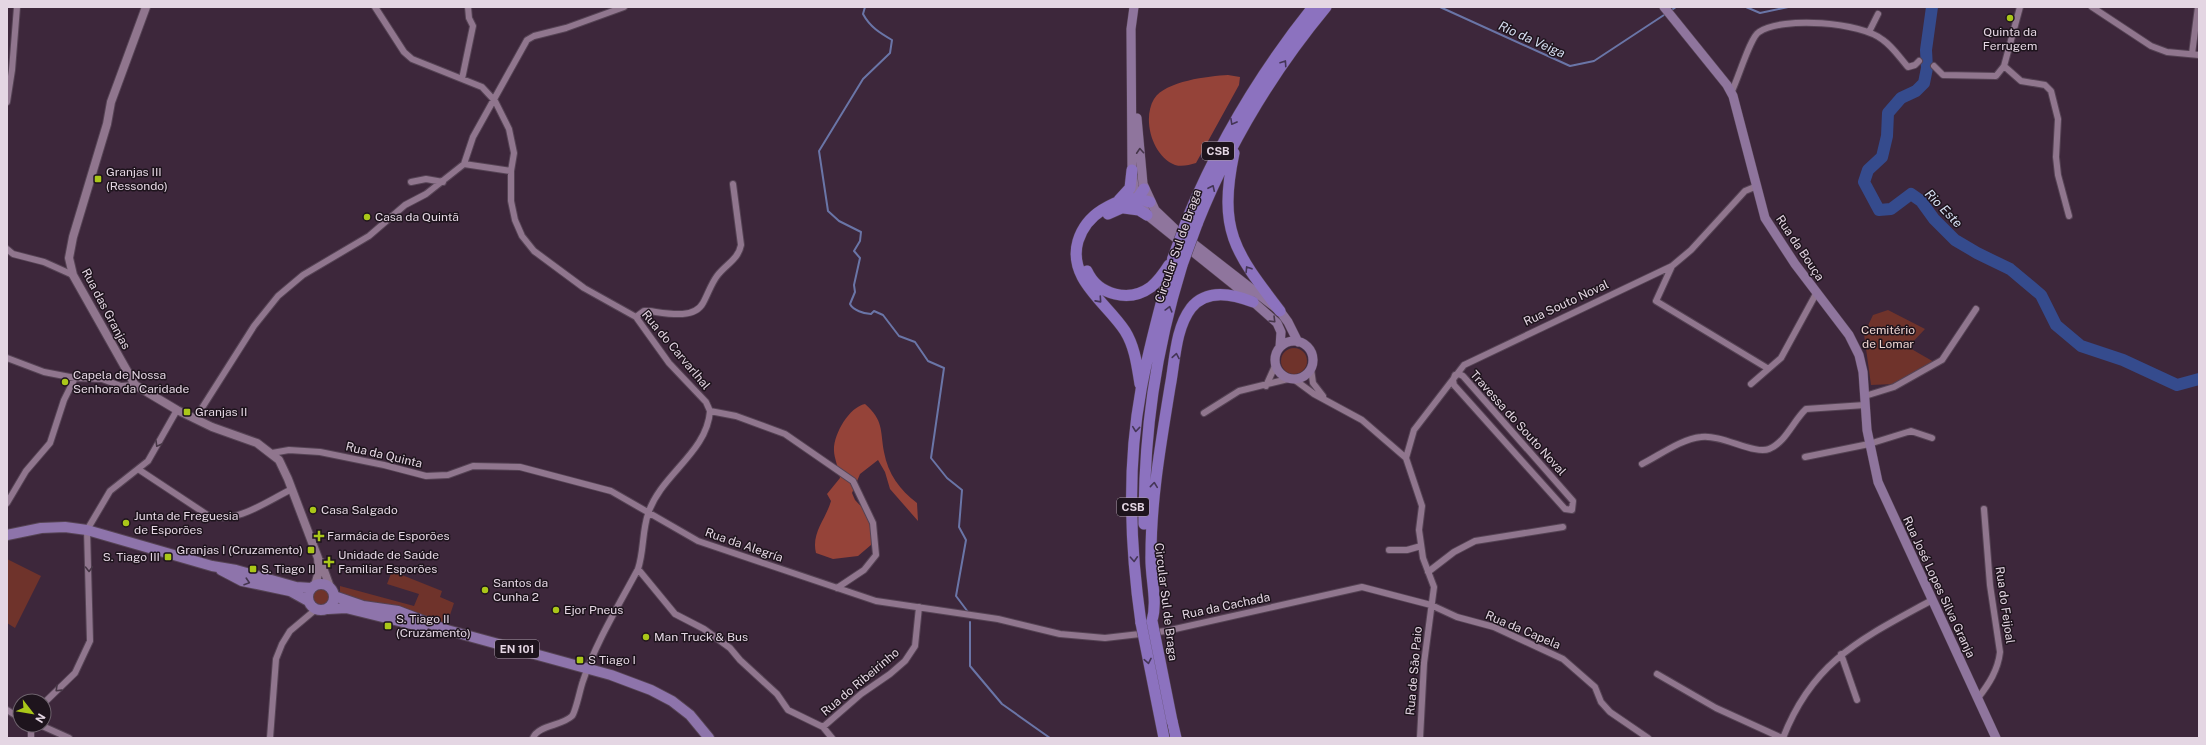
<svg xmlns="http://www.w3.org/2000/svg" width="2206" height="745" font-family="'Public Sans',sans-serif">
<rect width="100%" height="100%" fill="#3d273b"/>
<path fill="#6f332b" d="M1888 310 1925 329 1908 347 1934 362 1894 384 1871 385 1864 334 1873 315Z
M1281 361a13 13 0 1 1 26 0a13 13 0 1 1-26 0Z
M7 559 41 576 15 628 7 623Z
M392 571 442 591 440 597 454 603 447 624C439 622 430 621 423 618 408 612 395 603 378 603 365 602 350 601 340 592V586L414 606 419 594 387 584Z
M312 597a9 9 0 1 1 18 0a9 9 0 1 1-18 0Z"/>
<path fill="#954339" d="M1228 75 1240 77 1239 85 1196 163C1189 165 1182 167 1175 165 1152 156 1142 119 1154 99 1165 81 1209 76 1228 75Z
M865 404C884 421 880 430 884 452 888 474 900 490 917 503L918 521 890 489 885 472 878 460 860 474 852 493 855 500 875 521 878 539 858 556 833 559 816 553C811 533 826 519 831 501L827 494 840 478C839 470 834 457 834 451 833 435 849 407 865 404Z"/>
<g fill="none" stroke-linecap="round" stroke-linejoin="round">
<path stroke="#6a75a7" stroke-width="2" d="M865 7 863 14C870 27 880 33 892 40L890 53 863 79 819 151 828 211 839 221 861 232 860 241 854 251 860 258 854 285 855 292 850 304C853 310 864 314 871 314L874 311 883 315 899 336 915 342 928 361 944 368 931 458 947 478 962 490 959 527 966 540 956 596 968 612
M1440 7 1570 66 1594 61 1667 13
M1746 7 1760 13 1788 7
M1670 11 1676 7
M970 622V666L1002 704 1050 738"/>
<path stroke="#354b8d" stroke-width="12" d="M1932 7 1926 50 1927 68 1924 83 1916 91 1901 98 1888 113 1887 136 1882 157 1868 170 1864 182 1879 210 1891 209 1911 194 1921 201 1934 219 1955 240 1977 253 2010 269 2041 295 2056 325 2081 346 2123 360 2177 385 2199 379"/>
<defs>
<path id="minor" d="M375 7 404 52 412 59 482 87 495 101 509 129 514 153 511 171V201L515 220 522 236 534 251 584 288 636 317 669 363 706 402 710 411
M2092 7 2151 46 2167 52 2199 55
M1869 32 1878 14
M2192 54 2198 7
M1934 66 1943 75 1996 76 2004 66 2020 7
M2004 66 2021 81 2045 85 2051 91 2058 119 2056 157 2058 175 2069 216
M462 79 473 26 469 18 468 7
M1731 93C1738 80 1750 37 1759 32 1783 16 1861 22 1883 40 1893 47 1900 58 1908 67L1915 65 1919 61
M7 102 12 70 17 7
M464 164 511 171
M411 182 426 179 443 182
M7 249 13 254 44 262 73 275
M1672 266 1656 301 1767 368
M636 317 644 311H649C665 313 694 320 703 303 708 294 711 284 717 276 726 264 738 260 741 245L733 184
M7 358 44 372 75 378 102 379 121 386 135 385
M1311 369 1313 383 1323 396
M1459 374 1463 376 1573 501 1572 510 1565 509 1454 385 1453 380 1455 375Z
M1295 380 1314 394 1362 420 1406 458 1422 506 1419 530 1423 558 1434 587 1424 663 1420 738
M1751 384 1781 358 1817 292
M1266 386 1275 366
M1865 396 1894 387 1942 360 1976 309
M710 411 736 416 785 434 853 481 873 523 876 555 864 570 837 588
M1204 413 1239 391 1288 379
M195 419 254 326 278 296 303 275 369 236 405 205 426 194 464 164 473 137 527 40 534 36 566 28 624 7
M272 453 289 450 320 452 384 465 426 476 448 475 473 466 520 467 611 491 698 541 876 601 998 619 1060 634 1105 638 1166 631 1362 587 1431 605 1457 617 1494 627 1563 659 1595 687 1601 702 1610 712 1648 738
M1805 457 1869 444 1911 431 1932 438
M1406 458 1414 430 1464 365 1672 266 1691 250 1745 191 1757 186
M1642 464C1660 455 1681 439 1701 437 1721 434 1755 455 1769 449 1786 442 1793 421 1806 409L1865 405
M138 469 209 516C237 524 267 501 292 489
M7 503 26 471 50 443 64 400 75 378
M1389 550H1407L1421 546
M638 569 675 614 704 629 730 648 740 660 777 694 788 710 823 727 832 738
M1428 572 1454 552 1475 541 1563 527
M1841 654 1857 700
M1657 674 1716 708 1782 738
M1978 698C1989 684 1998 670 2000 652L1990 585 1984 509
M44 703 75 673 90 641 87 530 110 491 148 461 177 410
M7 710 20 718
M40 725 69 738
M823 727 861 694 890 674 905 661 915 646 919 607
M31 738V725
M270 738 276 659 282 644 290 631 315 610
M533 738C538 725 562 726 572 716 576 711 580 689 583 681 596 642 619 605 638 569 644 551 642 532 648 514 660 475 707 453 710 411
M1783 738C1813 660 1863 638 1932 600"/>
<path id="tertiary" d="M146 7 111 102 107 124 73 237 69 258 73 275 135 385 177 410 212 427 257 443 279 460 288 479 318 558 319 571 315 585
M321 562 330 587"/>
<path id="secondary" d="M1134 7 1131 29 1132 170 1134 187 1147 215 1233 284 1277 323 1281 332 1280 347
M1664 7 1727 85 1733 96 1765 218 1795 264 1849 335 1859 355 1863 372 1867 430 1878 482 1996 738
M1137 118 1143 184 1155 210 1176 230 1280 311 1288 322 1298 342
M1275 360a19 19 0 1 1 38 0a19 19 0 1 1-38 0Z"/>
<path id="primary" d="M7 535 41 528 65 527 87 530 212 566 236 570 296 587 311 588
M221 570 242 581 290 591 308 601
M308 597a13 13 0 1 1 26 0a13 13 0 1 1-26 0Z
M334 596 363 606 398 611 447 630 611 675 651 690 672 701 690 715 709 738
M328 609 346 608 423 627"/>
<path id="motorway" d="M1234 153C1218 230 1234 251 1280 311
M1119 200 1130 188 1132 170
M1124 208 1139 210 1147 215
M1108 214 1135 202 1144 189
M1188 217C1220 140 1261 72 1313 7
M1197 224C1228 146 1273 71 1326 7
M1087 271C1098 295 1129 303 1151 287 1158 281 1164 273 1169 265
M1140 384C1137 366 1135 347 1125 331 1107 303 1067 279 1078 241 1082 228 1091 217 1102 210 1118 200 1132 195 1150 202
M1144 524C1144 433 1155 352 1182 265
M1152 621C1158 600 1150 577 1151 555 1151 498 1161 443 1170 387 1175 362 1175 329 1191 308 1207 288 1233 294 1253 302
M1141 623C1130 547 1127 466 1141 390 1149 345 1162 302 1173 258
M1172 721 1176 738"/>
</defs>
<use href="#minor" stroke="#554354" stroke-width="8"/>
<use href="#tertiary" stroke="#554354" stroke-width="10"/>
<use href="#secondary" stroke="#554354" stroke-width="10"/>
<use href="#primary" stroke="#554354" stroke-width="12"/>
<use href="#motorway" stroke="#554354" stroke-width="12"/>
<use href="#minor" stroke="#90768e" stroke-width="6"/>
<use href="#tertiary" stroke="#90768e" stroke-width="8"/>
<use href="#secondary" stroke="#8f759d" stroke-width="9"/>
<use href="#primary" stroke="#8e74ab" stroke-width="10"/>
<use href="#motorway" stroke="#8c72bf" stroke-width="11"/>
<defs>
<path id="motorway-bridge" d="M1173 258 1188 217
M1182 265 1197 224
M1152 621 1172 721
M1141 623 1164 738"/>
</defs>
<use href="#motorway-bridge" stroke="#554354" stroke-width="12" stroke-linecap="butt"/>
<use href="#motorway-bridge" stroke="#8c72bf" stroke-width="11"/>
</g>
<defs><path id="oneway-chevron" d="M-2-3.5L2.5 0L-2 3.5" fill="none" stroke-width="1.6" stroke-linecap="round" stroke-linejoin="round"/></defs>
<g stroke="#443556">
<use href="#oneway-chevron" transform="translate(1284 63) rotate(-56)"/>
<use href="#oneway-chevron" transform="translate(1233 122) rotate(119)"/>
<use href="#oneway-chevron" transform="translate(1212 188) rotate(-65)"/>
<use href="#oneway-chevron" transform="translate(1248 269) rotate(-122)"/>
<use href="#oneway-chevron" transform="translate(1099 300) rotate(48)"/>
<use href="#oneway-chevron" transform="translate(1169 309) rotate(-75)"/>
<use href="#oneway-chevron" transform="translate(1176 356) rotate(-80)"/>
<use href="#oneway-chevron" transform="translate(1136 429) rotate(96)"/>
<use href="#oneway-chevron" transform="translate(1154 485) rotate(-84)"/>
<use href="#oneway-chevron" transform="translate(1134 559) rotate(87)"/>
<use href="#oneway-chevron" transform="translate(1148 661) rotate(79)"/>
</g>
<g stroke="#46364a">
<use href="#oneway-chevron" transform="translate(1140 151) rotate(-94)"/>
<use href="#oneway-chevron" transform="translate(1273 320) rotate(45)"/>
</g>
<g stroke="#463645">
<use href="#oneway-chevron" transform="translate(158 444) rotate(120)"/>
<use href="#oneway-chevron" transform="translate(89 569) rotate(89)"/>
<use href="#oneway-chevron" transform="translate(58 689) rotate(136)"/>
</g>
<use stroke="#45364f" href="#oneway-chevron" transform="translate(247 582) rotate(18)"/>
<g fill="#aac719" stroke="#1e141d" stroke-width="1.5">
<circle cx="2010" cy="18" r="4"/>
<rect x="94" y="175" width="8" height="8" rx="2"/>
<circle cx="367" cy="217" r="4"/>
<circle cx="65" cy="382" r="4"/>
<rect x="183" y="408" width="8" height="8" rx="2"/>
<circle cx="313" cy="510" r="4"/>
<circle cx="126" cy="523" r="4"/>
<path d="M317 530h4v4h4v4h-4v4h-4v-4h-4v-4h4z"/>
<rect x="307" y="546" width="8" height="8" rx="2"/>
<rect x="164" y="553" width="8" height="8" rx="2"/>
<path d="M327 556h4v4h4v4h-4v4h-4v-4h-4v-4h4z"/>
<rect x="249" y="565" width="8" height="8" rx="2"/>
<circle cx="485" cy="590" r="4"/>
<circle cx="556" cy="610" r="4"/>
<rect x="384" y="622" width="8" height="8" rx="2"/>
<circle cx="646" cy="637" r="4"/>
<rect x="576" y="656" width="8" height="8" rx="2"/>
</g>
<g text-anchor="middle" stroke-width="3" stroke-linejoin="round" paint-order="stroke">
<g fill="#1e141d" stroke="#a99ca8" stroke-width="1">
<rect x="1202" y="142" width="32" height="18" rx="3"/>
<rect x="1117" y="498" width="32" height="18" rx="3"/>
<rect x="495" y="640" width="44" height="18" rx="3"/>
</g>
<g font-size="11" font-weight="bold" fill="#e4d6e3">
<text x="1218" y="155">CSB</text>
<text x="1133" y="511">CSB</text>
<text x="517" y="653">EN 101</text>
</g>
<g font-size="12" fill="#e4d6e3" stroke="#1e141d" text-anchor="start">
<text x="2010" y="36" text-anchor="middle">Quinta da<tspan x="2010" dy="14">Ferrugem</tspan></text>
<text x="106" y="176">Granjas III<tspan x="106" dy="14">(Ressondo)</tspan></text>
<text x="375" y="221">Casa da Quintã</text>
<text x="73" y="379">Capela de Nossa<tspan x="73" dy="14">Senhora da Caridade</tspan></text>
<text x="195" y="416">Granjas II</text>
<text x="321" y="514">Casa Salgado</text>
<text x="134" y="520">Junta de Freguesia<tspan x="134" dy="14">de Esporões</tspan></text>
<text x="327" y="540">Farmácia de Esporões</text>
<text x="303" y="554" text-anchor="end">Granjas I (Cruzamento)</text>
<text x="338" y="559">Unidade de Saúde<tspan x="338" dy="14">Familiar Esporões</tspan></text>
<text x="160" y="561" text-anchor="end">S. Tiago III</text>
<text x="261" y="573">S. Tiago II</text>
<text x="493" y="587">Santos da<tspan x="493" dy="14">Cunha 2</tspan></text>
<text x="564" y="614">Ejor Pneus</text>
<text x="396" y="623">S. Tiago II<tspan x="396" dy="14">(Cruzamento)</tspan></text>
<text x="654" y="641">Man Truck &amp; Bus</text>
<text x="588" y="664">S Tiago I</text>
</g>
<g font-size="12" fill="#e4d6e3" stroke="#1e141d">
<text transform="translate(1178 246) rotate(-71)" y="4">Circular Sul de Braga</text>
<text transform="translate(1800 248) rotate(56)" y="4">Rua da Bouça</text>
<text transform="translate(1566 303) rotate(-25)" y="4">Rua Souto Noval</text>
<text transform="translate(106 309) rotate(62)" y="4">Rua das Granjas</text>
<text transform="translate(676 350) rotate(50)" y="4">Rua do Carvarlhal</text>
<text transform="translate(1518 423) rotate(48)" y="4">Travessa do Souto Noval</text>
<text transform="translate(384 455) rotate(13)" y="4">Rua da Quinta</text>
<text transform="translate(744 545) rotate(19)" y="4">Rua da Alegría</text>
<text transform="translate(1939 587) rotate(65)" y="4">Rua José Lopes Silva Granja</text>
<text transform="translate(1166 602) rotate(83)" y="4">Circular Sul de Braga</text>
<text transform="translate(2005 605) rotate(82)" y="4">Rua do Feijoal</text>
<text transform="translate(1226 606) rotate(-12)" y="4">Rua da Cachada</text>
<text transform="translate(1523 630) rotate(23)" y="4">Rua da Capela</text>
<text transform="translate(1414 671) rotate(-85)" y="4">Rua de São Paio</text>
<text transform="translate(860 682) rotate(-40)" y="4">Rua do Ribeirinho</text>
</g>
<g font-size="12" fill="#eed5d1" stroke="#1e141d">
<text x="1888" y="334">Cemitério<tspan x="1888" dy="14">de Lomar</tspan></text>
</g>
<g font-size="13" font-style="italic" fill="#d4ddf0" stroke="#1e141d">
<text transform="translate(1532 39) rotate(24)" y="5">Rio da Veiga</text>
<text transform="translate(1944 208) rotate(46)" y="5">Rio Este</text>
</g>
</g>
<rect width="2206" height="745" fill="none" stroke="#e4d6e3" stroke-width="16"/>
<g transform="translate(32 713) rotate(121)"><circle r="19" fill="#1e141d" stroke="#6d626c"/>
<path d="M0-3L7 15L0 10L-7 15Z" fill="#aac719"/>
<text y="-6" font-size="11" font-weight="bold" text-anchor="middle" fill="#e4d6e3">N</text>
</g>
</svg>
